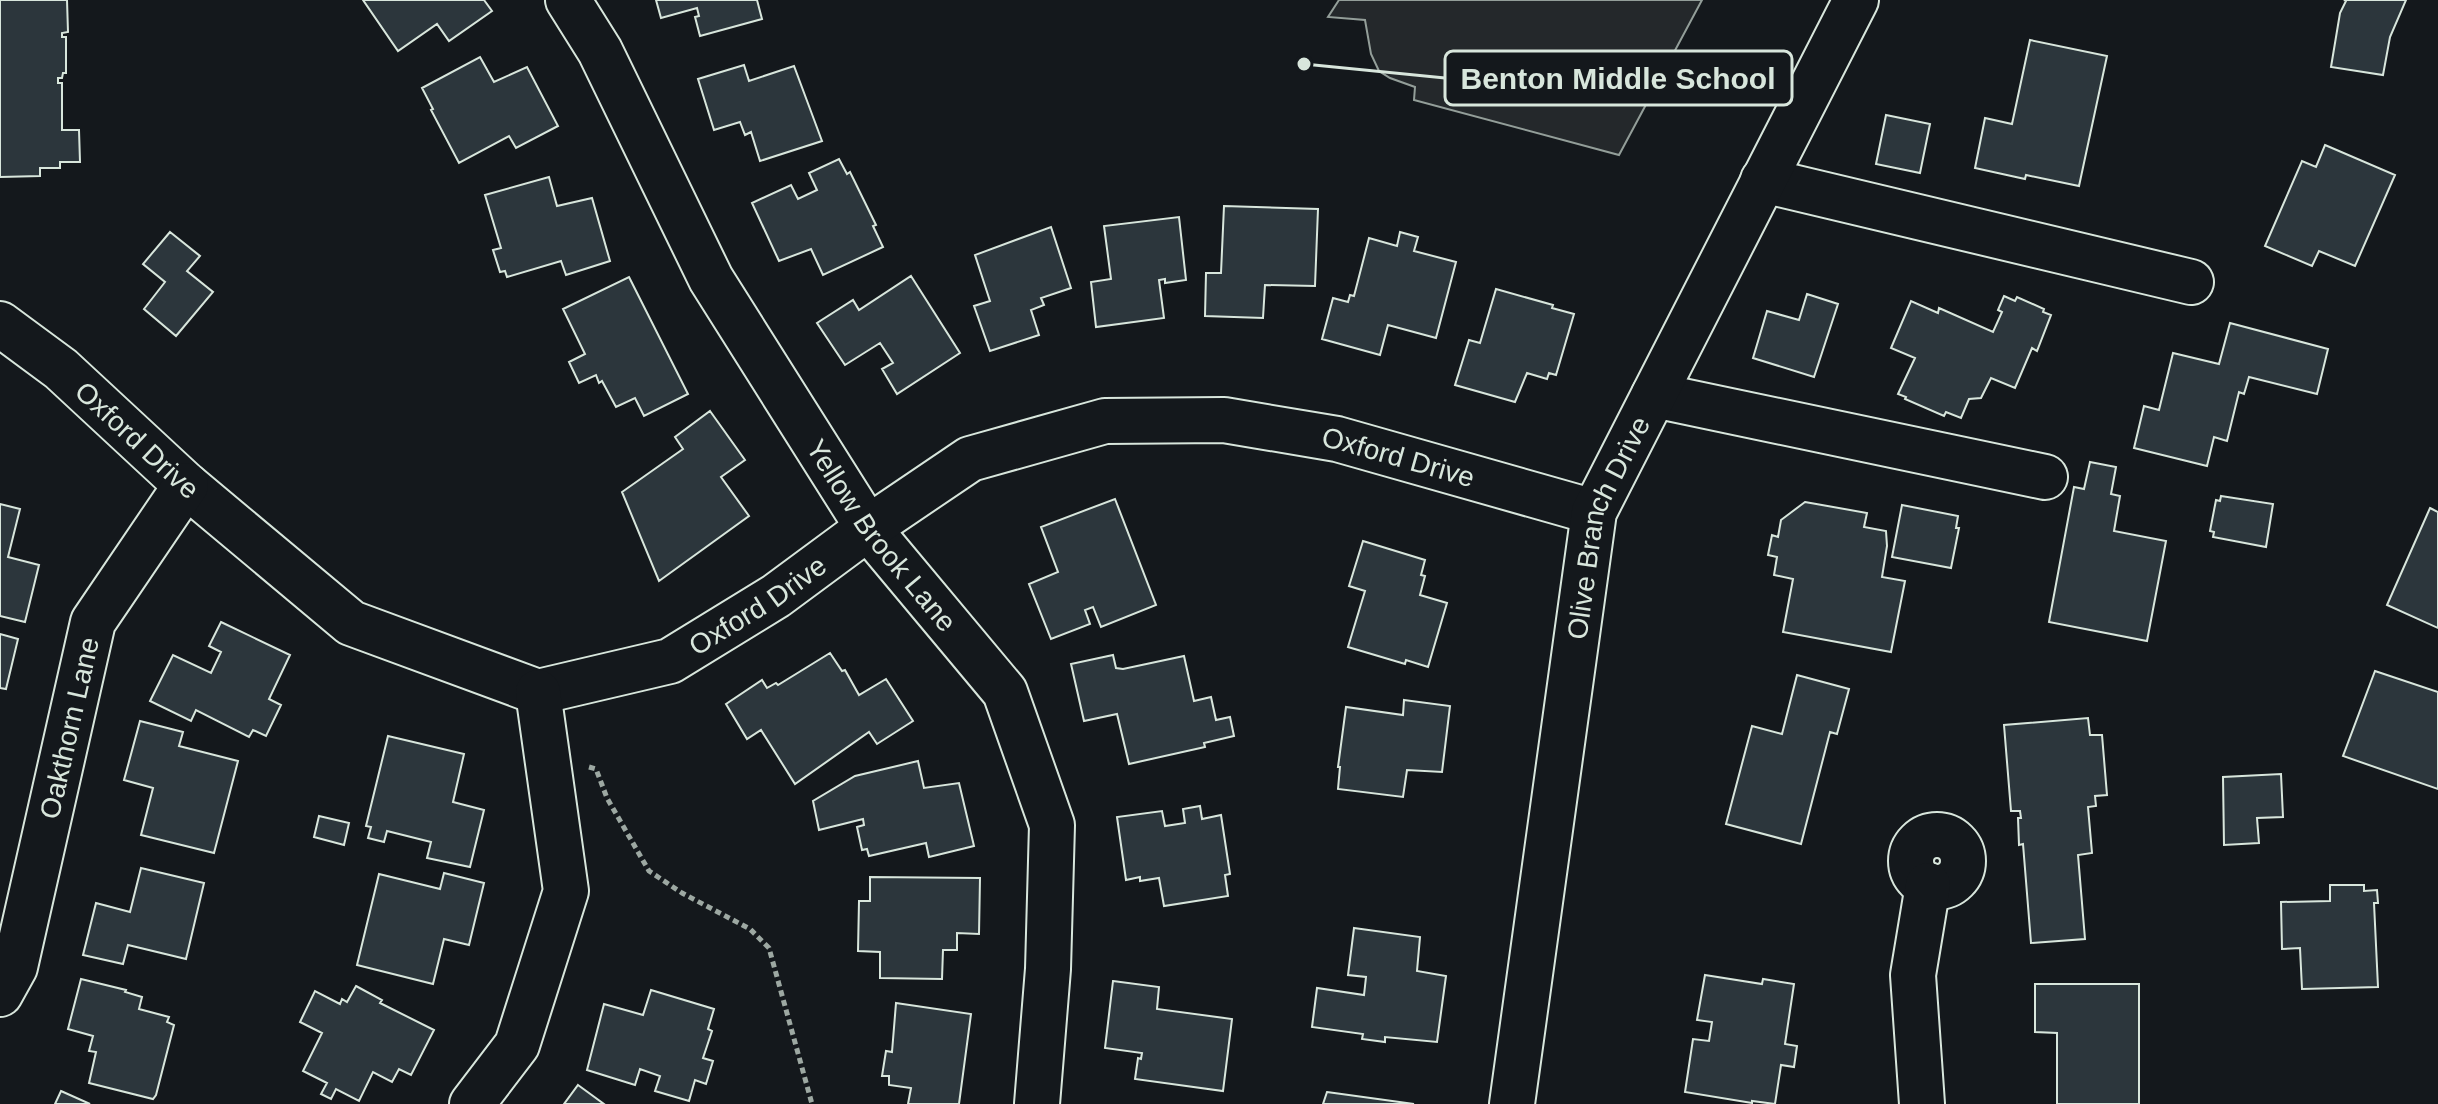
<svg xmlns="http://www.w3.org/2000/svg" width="2438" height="1104" font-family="Helvetica,sans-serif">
<rect width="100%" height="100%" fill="#14181c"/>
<path fill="#24282b" stroke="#939e99" stroke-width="2" d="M1339 0H1702L1619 155 1414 100 1415 87 1390 78 1379 71 1371 54 1365 20 1328 17Z"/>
<path fill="#2c363c" stroke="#d8e6dc" stroke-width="2" d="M0 0H67L68 32 62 33V37H66V73H63L62 78H58V83H62V130H79L80 162H60V168H40V176L0 177Z
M363 0H484L492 11 449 41 437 24 398 51Z
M656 0H757L762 19 700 36 695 17 699 16 697 8 661 18Z
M2344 0H2406L2390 37 2383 75 2331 67 2340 13 2346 1Z
M2030 40 2107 56 2079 186 2026 175 2025 179 1975 168 1985 118 2012 124Z
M480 57 494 82 527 67 558 126 516 148 509 136 459 163 431 110 433 109 422 88Z
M744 65 749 81 794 66 822 141 760 161 751 132 745 135 740 122 714 130 698 79Z
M1886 115 1930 124 1920 173 1876 164Z
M2325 145 2395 175 2355 266 2319 251 2312 266 2265 246 2302 161 2316 167Z
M839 159 847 174 850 172 876 225 873 226 883 247 823 275 811 249 779 261 752 203 791 185 798 199 817 190 809 173Z
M549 177 557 206 592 198 610 261 566 275 561 261 507 277 505 271 500 272 493 250 501 248 485 195Z
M1224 206 1318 209 1315 286 1265 285 1263 318 1205 316 1206 273H1221Z
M1179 217 1186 280 1165 283V279L1159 280 1164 318 1096 327 1091 282 1111 279 1104 226Z
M1051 227 1071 288 1041 298 1044 305 1031 310 1039 335 990 351 974 306 990 301 975 255Z
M170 232 200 256 187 271 213 292 176 336 144 309 165 282 143 264Z
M1400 232 1418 237 1414 251 1456 262 1436 338 1388 325 1380 355 1322 339 1333 298 1348 302 1350 295 1354 296 1369 238 1397 246Z
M911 276 960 353 897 394 882 369 893 363 880 343 845 365 817 323 853 300 859 310Z
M629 277 688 394 644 416 635 398 616 407 602 381 599 383 596 375 579 383 569 362 585 354 563 309Z
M1496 289 1553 305 1552 308 1574 314 1556 375 1549 373 1547 379 1527 373 1515 402 1455 385 1469 340 1480 343Z
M1807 294 1838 304 1814 377 1753 358 1767 311 1799 320Z
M2004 296 2015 301 2017 297 2044 309 2043 312 2051 315 2037 351 2032 348 2015 388 1991 378 1981 398 1969 399 1961 418 1946 412 1944 416 1905 399 1906 397 1898 394 1915 358 1891 348 1911 301 1938 313 1939 308 1993 332 2002 312 1998 310Z
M2230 323 2328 349 2317 394 2249 377 2244 394 2239 392 2227 441 2214 437 2207 466 2134 448 2144 406 2159 410 2173 353 2219 364Z
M710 411 745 460 721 477 749 516 659 581 622 492 683 449 675 437Z
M2090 462 2116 467 2111 494 2120 496 2114 531 2166 541 2147 641 2049 622 2074 487 2084 489Z
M2221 496 2273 504 2266 547 2213 537 2214 532 2210 531 2216 500 2220 501Z
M1115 499 1156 605 1101 627 1093 607 1085 610 1090 624 1051 639 1029 584 1058 572 1041 527Z
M1805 502 1867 513 1864 527 1886 531 1887 546 1882 577 1905 581 1891 652 1783 632 1793 579 1774 575 1777 557 1768 555 1772 535 1778 537 1781 520Z
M0 504 20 509 8 557 39 565 25 622 0 616Z
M1902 505 1958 516 1956 528H1959L1951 568 1892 557Z
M2430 508 2438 512V628L2387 605Z
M1363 541 1425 560 1421 575 1425 576 1420 595 1447 603 1428 667 1406 660 1405 664 1348 647 1365 591 1349 586Z
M221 622 290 655 269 699 281 705 266 736 253 730 249 737 196 710 191 721 150 701 173 655 211 673 221 652 209 646Z
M0 634 18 639 6 689 0 688Z
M830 653 842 671 845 670 859 695 886 679 913 721 877 744 869 732 795 784 761 730 747 739 726 704 762 680 767 688 776 683 778 685Z
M1113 655 1116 668 1123 669 1184 656 1194 701 1211 697 1216 720 1230 717 1234 736 1204 743 1205 747 1129 764 1117 714 1084 721 1071 664Z
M2375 671 2438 692V789L2343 756Z
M1797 675 1849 689 1837 734 1830 732 1801 844 1726 824 1752 726 1782 734Z
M1404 700 1450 706 1442 772 1407 770 1403 797 1338 789 1340 767H1338L1346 707 1403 715Z
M2088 718 2090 735H2102L2107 795 2095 796 2096 806 2088 807 2092 853 2078 855 2085 939 2031 943 2023 844 2019 845 2018 818H2021L2020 811H2011L2004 725Z
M140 721 183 732 179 746 238 761 214 853 141 835 153 788 124 780Z
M388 736 464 754 453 802 484 810 470 867 427 858 431 842 387 831 384 842 368 838 371 827 366 826Z
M918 761 924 788 959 783 974 846 929 857 926 843 869 856 867 849 862 850 857 827 864 825 863 819 819 830 813 801 855 776Z
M2281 774 2283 817 2257 818 2259 843 2224 845 2223 777Z
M1200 806 1202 819 1221 815 1230 874 1225 875 1228 896 1164 906 1159 878 1140 881V877L1126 880 1117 817 1162 811 1165 826 1185 823 1183 809Z
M319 816 349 823 344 845 314 837Z
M141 868 204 883 186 959 128 945 123 964 83 955 96 903 130 912Z
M444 873 484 883 469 945 444 939 433 984 357 965 379 874 440 889Z
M870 877 980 878 979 934 957 933V950H943L942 979 880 978V952L858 951 859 901H870Z
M2330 885H2364V891L2377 890 2378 903H2374L2378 987 2302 989 2300 948 2282 949 2281 902 2330 901Z
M1354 928 1420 937 1417 971 1446 976 1437 1042 1385 1037V1042L1362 1039 1363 1034 1312 1027 1317 988 1364 995 1366 977 1348 975Z
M1705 975 1762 984 1763 979 1794 984 1785 1044 1797 1046 1794 1067 1781 1065 1775 1104 1752 1101V1103L1685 1092 1693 1039 1709 1041 1712 1022 1697 1020Z
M81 979 126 990 125 992 142 997 139 1009 169 1017 167 1022 174 1025 156 1095 153 1099 89 1083 96 1052 89 1051 93 1036 68 1029Z
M1113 981 1159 987 1157 1009 1232 1019 1223 1091 1135 1079 1138 1058 1141 1059 1142 1053 1105 1048Z
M2035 984H2139V1104H2057V1033L2035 1032Z
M356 986 382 1000 380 1003 434 1030 411 1075 399 1069 392 1082 373 1072 359 1101 336 1089 331 1099 321 1094 327 1083 303 1071 322 1033 300 1022 315 991 340 1004 342 999 347 1002Z
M651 990 714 1009 708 1029 712 1031 703 1058 713 1061 706 1084 695 1080 689 1101 655 1091 660 1076 640 1069 635 1085 587 1070 604 1004 643 1015Z
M896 1003 971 1014 959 1104H908L911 1088 889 1085V1076H882L886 1051 892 1052Z
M578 1085 604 1104H564Z
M61 1091 90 1104H55Z
M1327 1092 1414 1104H1323Z"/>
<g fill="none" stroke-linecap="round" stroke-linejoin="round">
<defs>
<g id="minor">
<path id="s1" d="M568 0 600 51 711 279 868 528 1005 692 1052 825 1048 969 1037 1104"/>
<path d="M1763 180 2191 282"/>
<path id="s2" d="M0 324 61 369 186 485 351 623 538 692 670 661 776 596 868 528 970 459 1105 421 1224 420 1337 439 1594 512"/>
<path d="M1654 395 2045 477"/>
<circle cx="1937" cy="861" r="26"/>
<path id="s3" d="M0 994 15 967 93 622 186 485"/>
<path d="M472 1104 517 1045 566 891 538 692"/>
<path id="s4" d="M1512 1104 1594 512 1856 0"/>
<path d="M1922 1104 1913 975 1928 885"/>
</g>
</defs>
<use href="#minor" stroke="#d8e6dc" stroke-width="48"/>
<path stroke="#9da8a2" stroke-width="5" stroke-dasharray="6 4" stroke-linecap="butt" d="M589 767 596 769 607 798 649 871 682 893 750 929 769 948 812 1104"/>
<use href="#minor" stroke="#14181c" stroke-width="44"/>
</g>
<g text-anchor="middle" stroke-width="6" stroke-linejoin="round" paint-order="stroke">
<g font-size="28" fill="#d8e6dc" stroke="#14181c">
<text dy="10" stroke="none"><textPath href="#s2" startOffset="180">Oxford Drive</textPath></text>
<text dy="10" stroke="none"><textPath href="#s2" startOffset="1596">Oxford Drive</textPath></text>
<text dy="10" stroke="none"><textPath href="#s4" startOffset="586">Olive Branch Drive</textPath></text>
<text dy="10" stroke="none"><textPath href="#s1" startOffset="622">Yellow Brook Lane</textPath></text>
<text dy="10" stroke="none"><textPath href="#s2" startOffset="900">Oxford Drive</textPath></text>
<text dy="10" stroke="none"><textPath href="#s3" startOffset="276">Oakthorn Lane</textPath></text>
</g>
</g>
<path fill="none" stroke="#d8e6dc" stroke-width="3" d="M1304 64L1445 78"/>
<circle fill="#d8e6dc" stroke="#14181c" stroke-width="3" cx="1304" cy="64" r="8"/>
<rect fill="#14181c" stroke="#d8e6dc" stroke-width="3" x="1445" y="51" width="347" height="54" rx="8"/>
<g font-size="30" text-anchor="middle" font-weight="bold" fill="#d8e6dc">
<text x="1618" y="89">Benton Middle School</text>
</g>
</svg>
